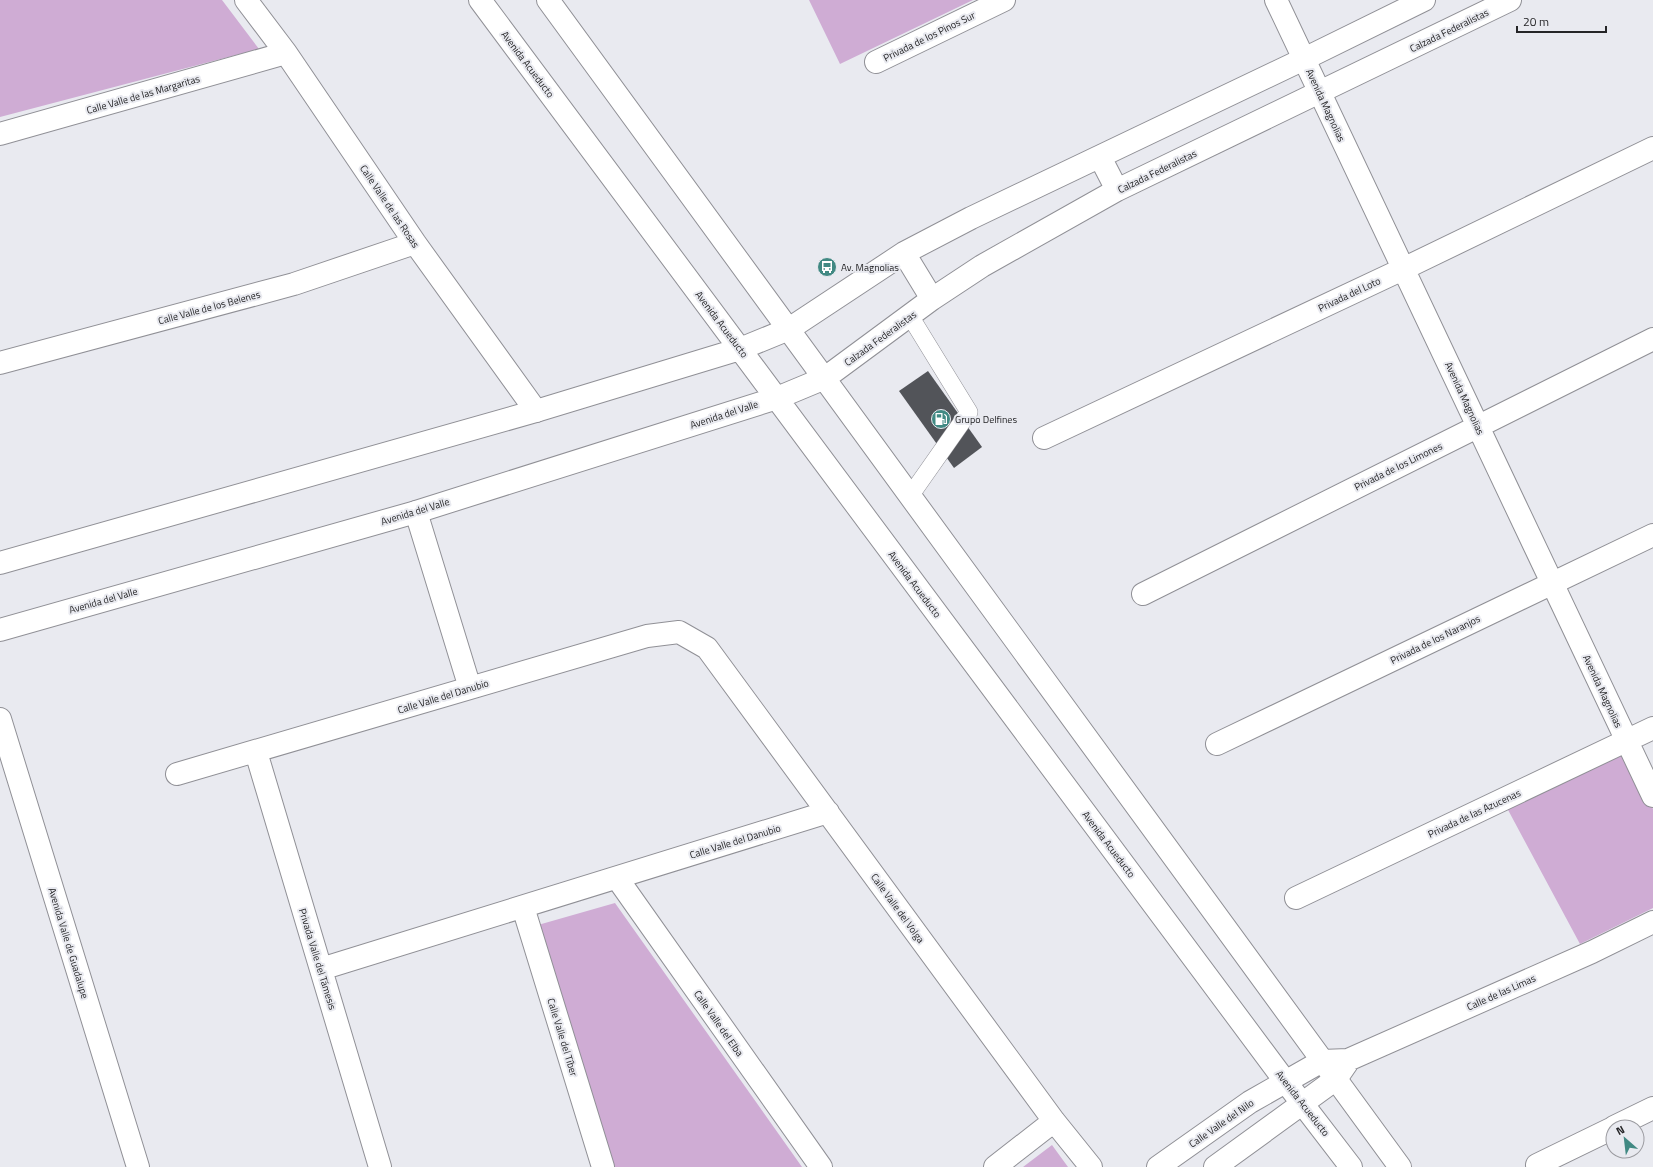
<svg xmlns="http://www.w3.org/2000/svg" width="1653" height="1167" font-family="'Titillium Web',sans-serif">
<rect width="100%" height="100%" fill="#e9eaf0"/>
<path fill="#cfacd4" d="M0 0H222L259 49 0 117Z
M809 0H973L840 64Z
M1625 751 1653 809V908L1580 944 1507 808Z
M615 903 802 1167H613L538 925Z
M1052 1145 1068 1167H1023Z"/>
<path fill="#525459" d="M928 371 982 447 954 468 899 391Z"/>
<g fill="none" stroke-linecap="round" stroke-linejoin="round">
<defs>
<path id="service" d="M910 316 969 412 910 496"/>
<path id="minor" d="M246 0 286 53 415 243 536 411
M1276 0 1653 796
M876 62 1004 0
M0 134 286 53
M0 363 294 284 415 243
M1044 438 1403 269 1653 148
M416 512 470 688
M1143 594 1653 339
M0 719 138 1167
M1217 744 1653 535
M256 752 380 1167
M177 774 647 636 679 632 707 648 1054 1121 1091 1167
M617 878 821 1167
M1296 898 1653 728
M523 907 603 1167
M321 969 828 812
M1614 1127 1653 1108
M1537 1165 1613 1128
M995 1167 1054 1121
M1158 1167 1250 1102 1322 1061 1348 1060 1592 952 1653 922
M1215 1167 1336 1079 1347 1063"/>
<path id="tertiary" d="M480 0 1285 1081 1351 1167
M548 0 1400 1167
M1100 157 1117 190
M904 253 932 299
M0 563 536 411 740 349 789 329 904 253 971 218 1304 59 1424 0
M0 630 416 512 777 398 825 378 932 299 982 266 1117 190 1510 0"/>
</defs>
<use href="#service" stroke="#909096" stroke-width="18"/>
<use href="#minor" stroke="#909096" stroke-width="24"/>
<use href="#tertiary" stroke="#909096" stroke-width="24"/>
<use href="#service" stroke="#fff" stroke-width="17"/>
<use href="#minor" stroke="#fff" stroke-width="22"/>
<use href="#tertiary" stroke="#fff" stroke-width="22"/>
</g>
<defs>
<symbol id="bus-disc" viewBox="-11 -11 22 22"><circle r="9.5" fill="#418983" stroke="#e9eaf0"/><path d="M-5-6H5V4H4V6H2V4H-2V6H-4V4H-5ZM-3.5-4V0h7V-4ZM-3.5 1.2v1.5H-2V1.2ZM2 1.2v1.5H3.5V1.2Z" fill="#fff"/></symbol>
<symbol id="fuel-disc" viewBox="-11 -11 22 22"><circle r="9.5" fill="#418983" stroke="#e9eaf0"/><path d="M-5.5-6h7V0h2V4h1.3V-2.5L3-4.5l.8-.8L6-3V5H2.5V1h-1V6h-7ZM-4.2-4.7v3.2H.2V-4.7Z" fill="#fff"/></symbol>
</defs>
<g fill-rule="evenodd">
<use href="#bus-disc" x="816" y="256" width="22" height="22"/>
<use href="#fuel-disc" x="930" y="408" width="22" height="22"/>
</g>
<g text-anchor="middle" stroke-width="4" stroke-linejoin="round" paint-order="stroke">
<g font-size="10" fill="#252527" stroke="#e9eaf0">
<text transform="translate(1449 30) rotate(-26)" y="4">Calzada Federalistas</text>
<text transform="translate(929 36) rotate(-26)" y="4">Privada de los Pinos Sur</text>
<text transform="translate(528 64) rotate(53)" y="4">Avenida Acueducto</text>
<text transform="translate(143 94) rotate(-16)" y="4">Calle Valle de las Margaritas</text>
<text transform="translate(1326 105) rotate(65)" y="4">Avenida Magnolias</text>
<text transform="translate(1157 171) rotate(-26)" y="4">Calzada Federalistas</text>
<text transform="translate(390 206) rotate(56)" y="4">Calle Valle de las Rosas</text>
<text transform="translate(1349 294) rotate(-25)" y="4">Privada del Loto</text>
<text transform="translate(209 307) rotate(-15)" y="4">Calle Valle de los Belenes</text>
<text transform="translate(722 324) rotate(53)" y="4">Avenida Acueducto</text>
<text transform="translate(880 338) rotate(-36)" y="4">Calzada Federalistas</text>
<text transform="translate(1465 398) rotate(65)" y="4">Avenida Magnolias</text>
<text transform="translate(724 414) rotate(-18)" y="4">Avenida del Valle</text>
<text transform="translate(1398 466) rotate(-26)" y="4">Privada de los Limones</text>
<text transform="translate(415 511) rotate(-17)" y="4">Avenida del Valle</text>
<text transform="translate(915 584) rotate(53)" y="4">Avenida Acueducto</text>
<text transform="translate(103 600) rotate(-16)" y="4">Avenida del Valle</text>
<text transform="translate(1435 639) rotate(-26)" y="4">Privada de los Naranjos</text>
<text transform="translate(1603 691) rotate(65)" y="4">Avenida Magnolias</text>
<text transform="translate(443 696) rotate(-17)" y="4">Calle Valle del Danubio</text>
<text transform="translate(1474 813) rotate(-25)" y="4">Privada de las Azucenas</text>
<text transform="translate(735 841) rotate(-17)" y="4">Calle Valle del Danubio</text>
<text transform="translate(1109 844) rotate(53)" y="4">Avenida Acueducto</text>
<text transform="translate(898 908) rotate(54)" y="4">Calle Valle del Volga</text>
<text transform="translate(69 943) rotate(73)" y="4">Avenida Valle de Guadalupe</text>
<text transform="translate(318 959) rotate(73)" y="4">Privada Valle del Támesis</text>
<text transform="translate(1501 992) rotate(-24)" y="4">Calle de las Limas</text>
<text transform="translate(719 1023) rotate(55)" y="4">Calle Valle del Elba</text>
<text transform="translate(563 1037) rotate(73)" y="4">Calle Valle del Tíber</text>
<text transform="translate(1303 1103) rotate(52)" y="4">Avenida Acueducto</text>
<text transform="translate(1221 1123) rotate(-35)" y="4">Calle Valle del Nilo</text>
</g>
<g font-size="10" fill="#252527" stroke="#e9eaf0" text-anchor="start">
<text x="841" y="271">Av. Magnolias</text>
<text x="955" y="423">Grupo Delfines</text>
</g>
</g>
<g transform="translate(1625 1139) rotate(332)"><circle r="19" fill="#e9eaf0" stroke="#9b9ba0"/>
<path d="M0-3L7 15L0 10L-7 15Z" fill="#418983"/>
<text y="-6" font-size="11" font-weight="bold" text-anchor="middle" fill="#252527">N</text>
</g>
<path d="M1517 26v6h89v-6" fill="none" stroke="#252527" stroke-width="2"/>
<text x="1523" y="26" font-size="12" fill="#252527" stroke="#e9eaf0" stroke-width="3" paint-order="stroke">20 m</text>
</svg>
